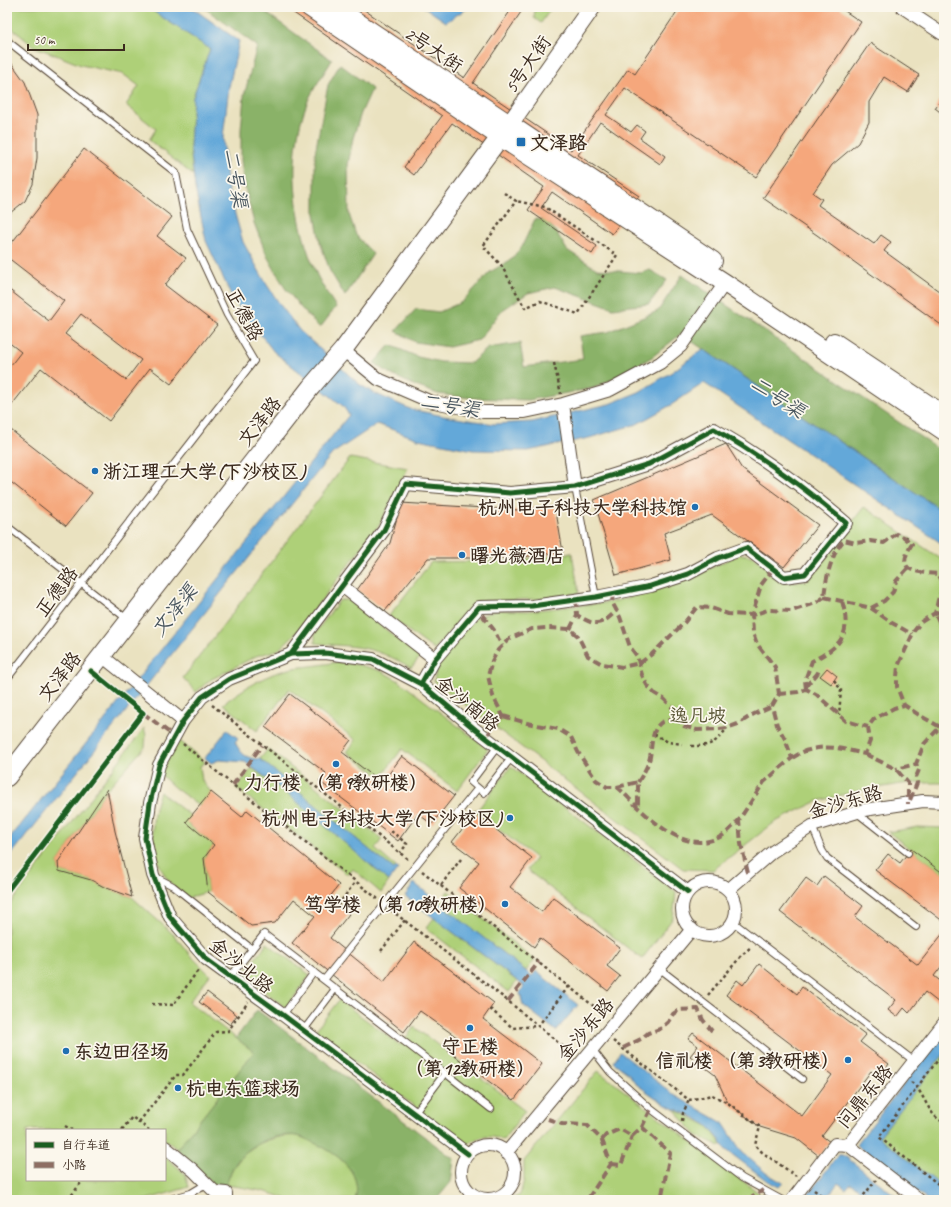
<svg xmlns="http://www.w3.org/2000/svg" width="951" height="1207" font-family="Caveat,'LXGW WenKai TC',sans-serif">
<rect width="100%" height="100%" fill="#fbf7ec"/>
<filter id="ink" filterUnits="userSpaceOnUse"><feTurbulence type="fractalNoise" baseFrequency=".025" numOctaves="2"/><feDisplacementMap in="SourceGraphic" scale="8" xChannelSelector="R" yChannelSelector="G"/><feConvolveMatrix kernelMatrix="1 2 1 2 8 2 1 2 1" color-interpolation-filters="sRGB"/></filter>
<filter id="wash" filterUnits="userSpaceOnUse"><feTurbulence type="fractalNoise" baseFrequency=".012" numOctaves="4" result="noise"/><feDisplacementMap in="SourceGraphic" scale="16" xChannelSelector="R" yChannelSelector="G"/><feGaussianBlur stdDeviation="0.9" result="paint"/><feColorMatrix in="noise" values="0 0 0 0 0 0 0 0 0 0 0 0 0 0 0 0 0 1.4 0 .05"/><feComposite in="paint" operator="in"/></filter>
<g filter="url(#wash)">
<rect width="100%" height="100%" fill="#eae2c0"/>
<path fill="#aed078" stroke="#747d4b" d="M7 7H147L210 49 193 97 190 146 193 175 149 140 156 129 126 105 139 86 123 74 81 65 33 46 7 24Z
M535 7H552L541 23 534 18Z
M350 458 408 468 380 524 297 632 278 650 256 656 210 680 196 692 183 678Z
M864 507 944 561V783H908L858 791 818 801 775 822 713 870 683 869 434 681 437 664 476 617 497 610 528 611 612 602 659 589 690 578 740 554 752 556 786 582 806 581Z
M572 553 579 593 538 599 478 601 470 607 434 650 389 616 431 562 513 561Z
M340 600H349L420 657 411 668C395 658 375 649 356 647 342 645 328 645 315 643V633Z
M337 662 360 665 381 671 399 681 488 749 457 791 402 749 381 777 347 752 356 740 289 689 257 731 223 704C244 688 267 673 294 668 309 666 323 665 337 662Z
M144 728 146 735 145 747 107 789 58 862 59 871 91 880 104 887 132 897 174 935 190 955 210 975 189 1002 254 1052 177 1149 167 1141 165 1143V1130H27V1180H165V1156L185 1174 189 1187 145 1200H7V908Z
M175 737 205 762 200 766 202 781 211 792 200 806 176 789 162 776 159 765Z
M268 749 382 839 375 849 396 867 394 869 377 856 260 759Z
M511 766 676 892 673 918 642 959 527 870 536 858 476 812Z
M252 768 288 794 389 881 381 893 353 869 348 875 236 788Z
M160 792 191 816 188 824 214 845 204 858 208 892 187 898C183 894 177 891 173 886 150 861 148 823 160 792Z
M918 827 944 828V874L888 832Z
M448 891 535 960 526 971 439 903Z
M434 918 517 981 509 992 426 928Z
M267 943 310 975 286 1008 243 975Z
M339 1000 400 1045 414 1027 525 1111 503 1140C487 1134 480 1136 466 1145L315 1031Z
M944 1053V1175L938 1184 879 1137Z
M598 1071 768 1200H508L520 1195 524 1180V1161Z
M674 1109 708 1126 722 1144 720 1146 696 1135Z
M285 1136C289 1136 294 1135 298 1136 303 1137 308 1140 313 1142 335 1152 364 1171 355 1200H289C270 1191 247 1188 226 1185 237 1154 253 1142 285 1136Z"/>
<path fill="#8ab268" stroke="#626e43" d="M203 7H258L332 60C324 74 313 88 307 103 286 156 294 224 317 275 322 286 329 296 336 307L320 328 301 308 285 288 267 256 254 223 244 184 241 161V130L244 96 257 46Z
M340 64 372 89 361 113 353 138 348 165 349 214 356 235 373 254 345 296 330 271 320 242 315 214V153L328 85Z
M535 219 545 220 555 230 567 250 597 269 641 273 650 270 667 280 649 304 613 308 555 287 528 293 501 311 479 340 449 347 415 342 396 331 416 309 439 312 462 302 490 272 512 259 522 246Z
M682 275 944 453V512L681 334 652 357 619 376 594 388 529 400 471 398 438 394 416 386 392 375 374 363 390 345 418 357 441 362 471 363 488 348 520 343 524 367 583 359 580 336 608 332 658 311Z
M257 1010 454 1159 451 1182 436 1200H355C364 1171 335 1152 312 1142 308 1140 302 1137 298 1136 276 1132 248 1145 236 1163 231 1170 229 1178 226 1185L213 1184 177 1149 254 1052 236 1038Z"/>
<path fill="#64a8d9" stroke="#50697c" d="M147 7H191L239 41 229 87 223 137 228 189 243 242 267 285 281 306 300 331 359 384 374 393 410 409 443 416 494 424 532 422 609 404 639 392 672 372 703 349 944 512V545L704 383 671 405 637 424 589 438 528 451 473 450 418 439 377 424 332 454 7 860V842L349 415 343 406 274 352 233 299 206 241 195 188 190 146 193 97 210 49Z
M424 7H476L466 9 446 22Z
M227 730 238 738 235 742C241 754 246 759 260 759L377 856 394 869 396 867 398 869 389 881 288 794 245 762 219 760 211 763 205 758Z
M414 883 532 976 536 971 578 1005 556 1031 523 1005 520 993 524 986 405 896Z
M944 1033V1054L879 1137 938 1183 944 1175V1193L938 1200H927L856 1145Z
M620 1052 674 1095 723 1123 742 1152 766 1173 783 1183 779 1187 766 1180 725 1149 720 1140 708 1126 694 1117 666 1105 636 1084 629 1074 613 1062Z
M838 1155H842L846 1157 901 1200H873L851 1183 846 1189 838 1183 825 1200H804Z"/>
<g id="blocks">
<path fill="#f5a77c" fill-rule="evenodd" d="M285 7H360L464 78 513 7 521 12 473 83 571 150 628 69 635 74 680 7H839L861 22 756 177 625 88 606 115 631 132 637 125 645 131 640 138 665 156 660 164 600 122 578 155 639 196 612 234 552 192 541 208 597 246 592 254 528 210 544 187 452 123 414 175 404 167 442 116Z
M870 43 919 75 908 92 884 77 869 102V122L858 143 832 165 813 193 822 199 818 205 874 244 881 235 891 242 884 251 943 294 944 293V327L817 235 763 198Z
M7 57 25 82 37 115V158L33 184 25 201 10 213 7 214Z
M944 95V115L935 108Z
M84 149 172 217 157 236 186 258 165 285 217 325 171 384 150 368 109 421 41 368 7 411V370L21 352 7 341V288L49 321 64 301 7 257V249ZM81 314 141 360 126 380 65 334Z
M7 427 92 493 66 526 7 479Z
M726 444 742 469 818 525 784 567 712 515 664 533 671 560 616 575 594 500Z
M401 503 518 510 555 506 563 552 512 558H428L385 611 357 590 390 543Z
M827 668 837 676 831 684 820 676Z
M290 694 351 740 342 752 382 783 402 756 454 796 432 824 418 814 398 841 319 781 326 773 265 727Z
M107 789 115 831 132 897 104 887 91 880 59 871 58 862Z
M211 792 242 817 247 810 339 885 329 898 349 914 330 938 384 982 414 942 494 1003 483 1019 542 1064 514 1100 448 1051 458 1038 420 1011 404 1032 292 943 315 916 294 899 275 923 251 926 208 892 204 858 214 845 186 822Z
M475 813 532 858 510 887 542 912 553 897 620 948 607 966 620 976 608 991 540 938 534 947 459 888 479 862 452 842Z
M911 849 944 874V922L875 870 888 854 900 863Z
M824 876 863 906 855 917 918 965 944 932V963L934 976 944 984V996L939 1003 925 992 909 1013 904 1008 897 1017 888 1010 896 1000 780 912 806 878 817 886Z
M759 964 797 994 802 987 866 1035 860 1042 889 1064 879 1077 871 1071 822 1136 830 1142 819 1156 796 1138 760 1127 728 1103 715 1075 690 1056 698 1046 688 1039 693 1033 802 1116 832 1075 726 995 737 980 743 985Z
M207 992 237 1015 230 1025 199 1002Z"/>
</g>
</g>
<g filter="url(#ink)">
<use href="#blocks" fill-opacity="0" stroke="#554636" stroke-width="1"/>
<g fill="none" stroke-linecap="round" stroke-linejoin="round">
<defs>
<path id="service" d="M7 39 10 43 176 173 187 229 227 315 254 361 7 679
M575 487 596 597
M7 526 127 619
M498 746 471 782 484 793 512 757
M857 813 908 853
M812 826 822 850 827 858 916 927
M154 876 173 886 252 949
M733 922 914 1061
M660 969 802 1079
M230 977 264 934 445 1073 414 1114
M324 980 478 788
M283 1015 314 972
M303 1031 335 989
M592 1049 610 1072 651 1109 742 1178 782 1200
M445 1073 491 1109
M167 1200 191 1193 206 1184"/>
<path id="minor" d="M902 7 944 35
M343 350 378 379 429 401 483 412H525L563 404 610 390 660 363 681 346 725 283
M563 404 575 487
M342 586 435 659
M291 654 384 530 406 484 510 493 575 487 649 464 714 429C761 456 805 488 846 523L805 574 784 577 746 548 718 558 688 574 651 586 596 597 532 606 479 607 435 659 421 684
M102 656 183 721
M682 909a27 27 0 1 1 54 0a27 27 0 1 1-54 0Z
M728 890 772 852 812 826 864 810 923 801 944 802
M848 1145 919 1200
M461 1172a27 27 0 1 1 54 0a27 27 0 1 1-54 0Z
M165 1147 193 1170 215 1192 226 1193V1200
M506 1153 692 929
M468 1154 283 1015 206 959 170 917 153 875 145 838 150 803 159 765 183 721 202 697 229 679 291 654 325 653 373 659 421 684 476 730 688 892
M792 1200 835 1144 848 1145 944 1023"/>
<path id="secondary" d="M509 125 592 7"/>
<path id="primary" d="M309 7 500 137 725 283 944 431
M335 7 713 261
M834 342 944 415
M7 777 311 387 343 350 509 125"/>
</defs>
<use href="#service" stroke="#554636" stroke-width="8"/>
<use href="#minor" stroke="#554636" stroke-width="14"/>
<use href="#secondary" stroke="#554636" stroke-width="19"/>
<use href="#primary" stroke="#554636" stroke-width="20"/>
<path stroke="#554636" stroke-width="2.5" stroke-dasharray="3 3" stroke-linecap="butt" d="M504 193 516 201 483 246 501 265 525 308 540 301 578 314 617 255 545 207 516 201
M554 363 561 394
M906 538 907 536
M834 680 841 690 839 715
M212 705 409 860
M654 734 668 742 682 744
M183 744 233 785 378 899
M691 746C711 746 715 744 727 728
M391 831 407 844 400 853
M422 871 605 1015
M441 885 461 859
M338 905 356 881
M391 910 508 1001 573 1055
M381 951 405 920
M708 995 742 955 751 947
M152 1004 173 1005 199 969
M490 1009 513 1028 538 1026 569 986
M613 1041 689 1100 712 1095 728 1103 760 1127 755 1145 762 1152 796 1176
M944 1052 879 1137 938 1184 944 1176
M911 1082C925 1092 927 1116 944 1122
M682 1121 683 1113 689 1100
M139 1122 176 1075H183L216 1032 228 1031 248 1002
M65 1126 72 1130
M122 1130 132 1117 149 1130
M814 1190 828 1200
M68 1200 83 1180
M500 1200C527 1188 515 1177 521 1155
M860 1200 876 1180"/>
<use href="#service" stroke="#fff" stroke-width="6"/>
<use href="#minor" stroke="#fff" stroke-width="12"/>
<use href="#secondary" stroke="#fff" stroke-width="17"/>
<use href="#primary" stroke="#fff" stroke-width="18"/>
<path stroke="#8d6e63" stroke-width="4" stroke-dasharray="8 4" stroke-linecap="butt" d="M613 593 612 602 620 617 630 647 637 656 642 675 647 685 654 693 664 699 672 707 677 719 684 726 697 730 719 729 727 728 738 724 754 714 772 706
M824 597 871 608 892 623 912 634
M576 599 577 615C596 627 601 626 617 610
M871 608 884 601 893 592 896 581 908 568
M944 612 935 613 944 632
M482 615 494 630 502 646
M570 629 577 615
M806 687C809 680 817 677 819 670
M806 689 805 680 812 661C841 646 852 635 842 601
M779 694 798 692 806 689 816 694 846 721 868 727
M143 713 175 737
M503 716 527 723 558 729 571 737 578 752 596 780 607 787H617C626 794 633 804 642 811 663 830 689 851 718 838 727 834 733 826 739 820
M486 737 503 716 493 696 488 676 492 661 498 650 509 639 532 629 547 628 570 629 578 636 588 656 602 664 622 667 640 663 652 654 684 623 697 607 711 608 728 614 752 615 768 610 792 611 816 603 824 597C826 578 831 554 844 540L856 543 870 541 884 543 896 534 904 537 912 544C894 572 915 572 938 574 947 587 942 587 938 600 937 605 936 609 935 613L921 622 914 631 898 666 897 677V687L904 705 919 715 940 727 924 744 916 764 896 769
M865 754 896 769 908 783V804
M792 758C797 755 803 751 809 750 828 744 847 750 865 754L870 741 868 727 874 719 894 708 904 705
M638 782C643 774 648 766 650 757 652 746 651 729 662 722 666 720 673 720 677 719
M233 785 262 745
M617 787 638 782V807
M910 800 917 783 916 777 919 770 916 764
M748 873 741 844 739 820 764 782 792 758 785 739 777 725 772 706 779 694 775 667 757 644 753 633 752 615 761 585 773 569
M508 1001 539 962
M623 1048 641 1039 648 1033 660 1029 668 1022 673 1014 679 1010 698 1009 703 1020 712 1031
M548 1119 562 1124 587 1125 602 1140 611 1164 587 1200
M642 1127 670 1153 661 1200
M602 1140 606 1135 620 1129 632 1136 642 1127 651 1109
M611 1164 621 1165 632 1136
M748 1200 763 1190"/>
<defs>
<path id="cycleway" d="M291 654 384 530 406 484 510 493 575 487 649 464 714 429C761 456 805 488 846 523L805 574 784 577 746 548 718 558 688 574 651 586 596 597 532 606 479 607 435 659 421 684
M7 891 143 713 91 671
M468 1154 283 1015 206 959 170 917 153 875 145 838 150 803 159 765 183 721 202 697 229 679 291 654 325 653 373 659 421 684 476 730 688 892"/>
</defs>
<use href="#cycleway" stroke="#fbf7ec" stroke-width="8"/>
<use href="#cycleway" stroke="#1b5e20" stroke-width="5"/>
</g>
</g>
<g fill="#1f6fb2" stroke="#fbf7ec" stroke-width="1.5">
<rect x="516" y="137" width="10" height="10" rx="2"/>
<circle cx="95" cy="471" r="4"/>
<circle cx="695" cy="507" r="4"/>
<circle cx="462" cy="555" r="4"/>
<circle cx="336" cy="764" r="4"/>
<circle cx="510" cy="818" r="4"/>
<circle cx="505" cy="904" r="4"/>
<circle cx="470" cy="1028" r="4"/>
<circle cx="66" cy="1051" r="4"/>
<circle cx="848" cy="1060" r="4"/>
<circle cx="178" cy="1088" r="4"/>
</g>
<g text-anchor="middle" stroke-width="3.5" stroke-linejoin="round" paint-order="stroke">
<g font-size="19" fill="#3b2a1e" stroke="#fbf7ec">
<text transform="translate(434 49) rotate(34)" y="7">2号大街</text>
<text transform="translate(527 64) rotate(-55)" y="7">5号大街</text>
<text transform="translate(245 314) rotate(62)" y="7">正德路</text>
<text transform="translate(259 421) rotate(-52)" y="7">文泽路</text>
<text transform="translate(56 591) rotate(-53)" y="7">正德路</text>
<text transform="translate(59 676) rotate(-52)" y="7">文泽路</text>
<text transform="translate(468 703) rotate(39)" y="7">金沙南路</text>
<text transform="translate(845 801) rotate(-16)" y="7">金沙东路</text>
<text transform="translate(242 965) rotate(39)" y="7">金沙北路</text>
<text transform="translate(585 1029) rotate(-50)" y="7">金沙东路</text>
<text transform="translate(864 1096) rotate(-51)" y="7">问鼎东路</text>
</g>
<g font-size="19" font-weight="bold" fill="#3b2a1e" stroke="#fbf7ec" text-anchor="start">
<text x="530" y="149">文泽路</text>
<text x="103" y="478">浙江理工大学(下沙校区)</text>
<text x="687" y="514" text-anchor="end">杭州电子科技大学科技馆</text>
<text x="470" y="562">曙光薇酒店</text>
<text x="336" y="789" text-anchor="middle">力行楼 （第9教研楼）</text>
<text x="502" y="825" text-anchor="end">杭州电子科技大学(下沙校区)</text>
<text x="497" y="911" text-anchor="end">笃学楼 （第10教研楼）</text>
<text x="470" y="1053" text-anchor="middle">守正楼<tspan x="470" dy="22">（第12教研楼）</tspan></text>
<text x="74" y="1058">东边田径场</text>
<text x="840" y="1067" text-anchor="end">信礼楼 （第3教研楼）</text>
<text x="186" y="1095">杭电东篮球场</text>
</g>
<g font-size="19" fill="#585434" stroke="#fbf7ec">
<text x="698" y="722">逸凡坡</text>
</g>
<g font-size="20" font-style="italic" fill="#49565f" stroke="#fbf7ec">
<text transform="translate(236 178) rotate(81)" y="7">二号渠</text>
<text transform="translate(778 397) rotate(33)" y="7">二号渠</text>
<text transform="translate(450 405) rotate(10)" y="7">二号渠</text>
<text transform="translate(174 610) rotate(-51)" y="7">文泽渠</text>
</g>
</g>
<rect width="951" height="1207" fill="none" stroke="#fbf7ec" stroke-width="24"/>
<rect x="26" y="1129" width="140" height="52" fill="#fbf7ec" stroke="#aea59a"/>
<rect x="34" y="1142" width="20" height="6" fill="#1b5e20" stroke="#aea59a"/>
<text x="62" y="1149" font-size="12" fill="#3b2a1e">自行车道</text>
<rect x="34" y="1162" width="20" height="6" fill="#8d6e63" stroke="#aea59a"/>
<text x="62" y="1169" font-size="12" fill="#3b2a1e">小路</text>
<path d="M28 44v6h96v-6" fill="none" stroke="#3b2a1e" stroke-width="2"/>
<text x="34" y="44" font-size="12" fill="#3b2a1e" stroke="#fbf7ec" stroke-width="3" paint-order="stroke">50 m</text>
</svg>
